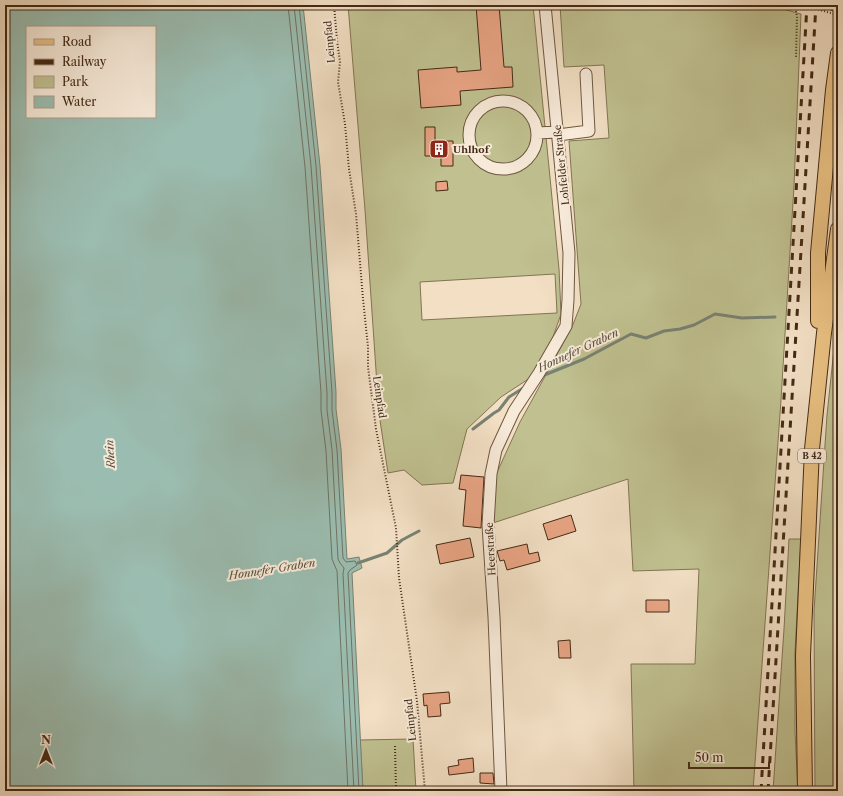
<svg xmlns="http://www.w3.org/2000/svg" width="843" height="796" font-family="'Libre Caslon Text',serif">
<rect width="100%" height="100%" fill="#f2dfc4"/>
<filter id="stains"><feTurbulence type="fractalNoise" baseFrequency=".005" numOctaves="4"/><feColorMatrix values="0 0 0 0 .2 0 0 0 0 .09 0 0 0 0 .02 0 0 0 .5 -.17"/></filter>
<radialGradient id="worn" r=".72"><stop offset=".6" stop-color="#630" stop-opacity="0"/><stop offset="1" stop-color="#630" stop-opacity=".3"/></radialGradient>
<path fill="#c0c090" stroke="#827552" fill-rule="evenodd" d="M348 5H533L559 269 561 314 551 343 530 378 501 397 467 429 453 483 422 485 404 470 388 473 379 414 365 210ZM555 274 557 313 422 320 420 282Z
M560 5H783L785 6 783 9 801 14 794 186 781 400 753 791H634L631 664H695L699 569 633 571 628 479 493 523 494 479 520 422 572 327 581 304 569 141 609 138 604 65 564 67Z
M838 311V791H815L814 611 827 415Z
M789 539H801L795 652V732L798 791H773L784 629Z
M413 739 416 791H363L360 740Z"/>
<path fill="#9bbdb1" stroke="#788272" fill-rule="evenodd" d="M5 5H303L320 166 336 392V409L341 449 347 559 359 557 362 568 352 573 363 791H5ZM27 27H155V117H27Z"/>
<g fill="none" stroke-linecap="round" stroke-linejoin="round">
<path stroke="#6f7462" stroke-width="1" d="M288 5 305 167 321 393V410L326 451 332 559 337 571 348 791
M294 5 311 166 327 393V410L332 450 338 559 340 563 344 568 343 574 354 791
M299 5 316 166 332 393V410L337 450 343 558 346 562 355 561 357 565 350 570 348 573 359 791"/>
<path stroke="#788272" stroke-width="3" d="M542 376 584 359 631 334 646 338 664 331 680 329 694 325 715 314 742 318 775 317
M473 429 494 413 499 410 509 397 525 387
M358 563 387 553 402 540 419 531"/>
</g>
<path fill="#e8a484" stroke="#432a14" d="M476 5H499L504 67H512L513 87 460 91 461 105 421 108 418 70 457 67V72L481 70Z
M425 127H435V141H453V166H441V156H425Z
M447 181 448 190 436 191V182Z
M461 475 484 477 481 528 463 526 466 490 459 489Z
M571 515 576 531 548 540 543 524Z
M470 538 474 557 440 564 436 545Z
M527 544 529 554 538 552 540 561 507 570 504 560 500 561 497 551Z
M646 600H669V612H646Z
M570 640 571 658H559L558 641Z
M449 692 450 703 440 704 441 716 428 717 427 705 424 706 423 694Z
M473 758 474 772 449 775 448 767 459 765 458 760Z
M480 773H493L494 784 480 783Z"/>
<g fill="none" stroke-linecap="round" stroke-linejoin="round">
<defs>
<path id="minor" d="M834 5 838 6
M469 135a34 34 0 1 1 68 0a34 34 0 1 1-68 0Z
M537 133 557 132
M558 135 589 131 586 74
M501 791 494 617 488 525 491 474 496 450 514 411 539 373 566 326 568 300 569 253 545 5"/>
<path id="major" d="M818 321V253L833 90 838 53
M805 791 803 656 812 449 824 333 838 229"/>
</defs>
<use href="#minor" stroke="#6f5740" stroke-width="13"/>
<use href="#major" stroke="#432a14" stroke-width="16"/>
<path stroke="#432a14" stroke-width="2" stroke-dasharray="1 2" stroke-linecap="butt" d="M334 5 337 40 340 62 338 82 345 124 349 169 356 214 363 299 368 347V367L376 429 396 528 399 578 417 701 425 791
M795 5 797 17 796 58
M395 746 396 791"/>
<use href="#minor" stroke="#f7ead9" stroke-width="11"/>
<use href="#major" stroke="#e9c082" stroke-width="14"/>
<path stroke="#432a14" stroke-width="3" stroke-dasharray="7 7" stroke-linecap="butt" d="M761 791 807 5
M768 791 816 5"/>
<path stroke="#432a14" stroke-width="2" stroke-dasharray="1 2" stroke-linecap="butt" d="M804 5 834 14"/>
</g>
<defs>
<symbol id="building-square" viewBox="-11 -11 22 22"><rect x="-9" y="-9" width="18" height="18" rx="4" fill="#8f2418" stroke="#f7ead9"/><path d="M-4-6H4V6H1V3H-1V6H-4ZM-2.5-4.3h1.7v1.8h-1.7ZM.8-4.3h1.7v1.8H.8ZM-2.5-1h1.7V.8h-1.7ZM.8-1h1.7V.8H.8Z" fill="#fff"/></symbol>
</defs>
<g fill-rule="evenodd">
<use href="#building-square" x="428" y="138" width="22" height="22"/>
</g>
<g text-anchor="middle" stroke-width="4" stroke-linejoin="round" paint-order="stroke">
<rect fill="#f7ead9" stroke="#79644f" stroke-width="1" x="798" y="449" width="28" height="14" rx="3"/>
<g font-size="9" font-weight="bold" fill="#432a14">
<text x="812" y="459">B 42</text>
</g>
<g font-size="10" fill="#432a14" stroke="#f7ead9">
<text transform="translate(329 42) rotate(-95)" y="4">Leinpfad</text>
<text transform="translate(561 165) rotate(-96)" y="4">Lohfelder Straße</text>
<text transform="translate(380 397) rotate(82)" y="4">Leinpfad</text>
<text transform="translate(490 549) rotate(-93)" y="4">Heerstraße</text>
<text transform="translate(410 720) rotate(-96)" y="4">Leinpfad</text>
</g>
<g font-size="10" font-weight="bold" fill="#432a14" stroke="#f7ead9" text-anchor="start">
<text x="453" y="153">Uhlhof</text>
</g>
<g font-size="11" font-style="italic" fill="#594f3b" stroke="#f7ead9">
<text transform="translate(578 350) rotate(-25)" y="4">Honnefer Graben</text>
<text transform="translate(110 454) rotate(-94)" y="4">Rhein</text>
<text transform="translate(272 569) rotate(-9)" y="4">Honnefer Graben</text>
</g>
</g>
<rect width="843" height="796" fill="none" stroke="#f2dfc4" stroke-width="20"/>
<rect x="6" y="6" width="831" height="784" fill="none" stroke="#432a14" stroke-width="2"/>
<rect x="10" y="10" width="823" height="776" fill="none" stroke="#432a14"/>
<rect x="26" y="26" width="130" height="92" fill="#f7ead9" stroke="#af9d8a"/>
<rect x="34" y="39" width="20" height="6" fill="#e9c082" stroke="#af9d8a"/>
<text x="62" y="46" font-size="12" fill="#432a14">Road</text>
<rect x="34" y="59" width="20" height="6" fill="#432a14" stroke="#af9d8a"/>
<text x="62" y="66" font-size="12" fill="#432a14">Railway</text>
<rect x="34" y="76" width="20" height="12" fill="#c0c090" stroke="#af9d8a"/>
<text x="62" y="86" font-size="12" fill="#432a14">Park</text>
<rect x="34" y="96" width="20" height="12" fill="#9bbdb1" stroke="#af9d8a"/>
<text x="62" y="106" font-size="12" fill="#432a14">Water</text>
<g transform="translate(46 750)" stroke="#f7ead9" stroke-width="3" paint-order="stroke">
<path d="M0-3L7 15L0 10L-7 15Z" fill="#432a14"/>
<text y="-6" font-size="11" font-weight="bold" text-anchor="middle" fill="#432a14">N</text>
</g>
<path d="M689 762v6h80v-6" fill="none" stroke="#432a14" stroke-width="2"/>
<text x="695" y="762" font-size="12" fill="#432a14" stroke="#f7ead9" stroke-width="3" paint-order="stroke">50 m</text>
<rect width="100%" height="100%" filter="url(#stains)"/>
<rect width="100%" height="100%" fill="url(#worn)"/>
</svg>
